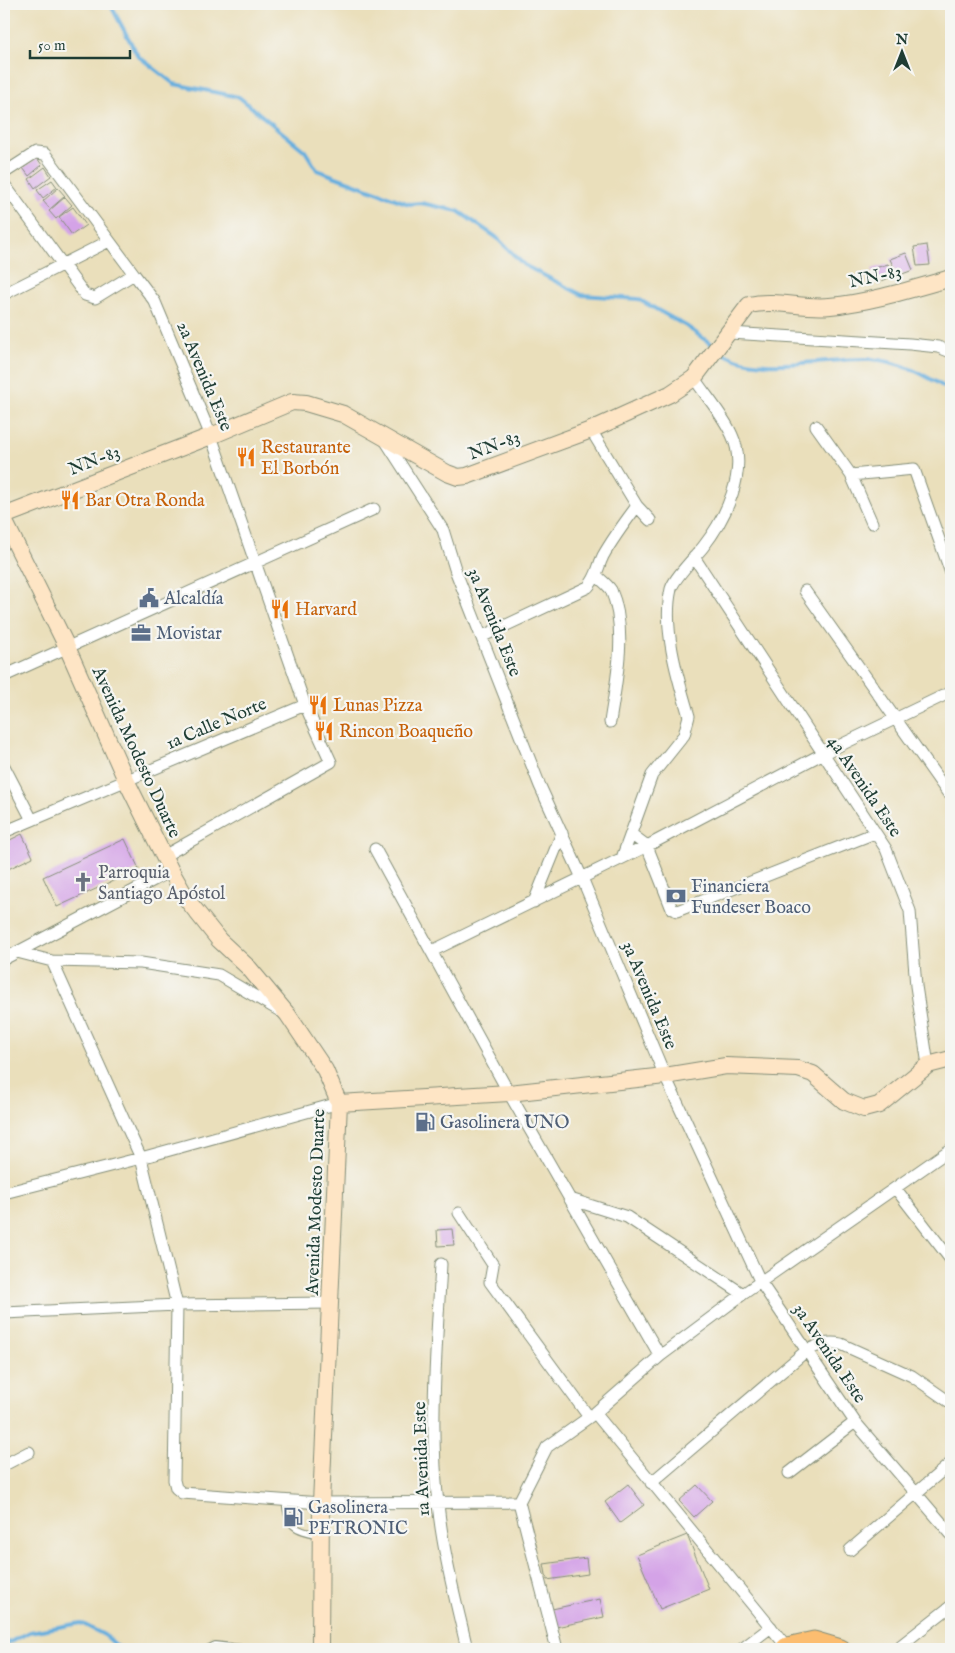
<svg xmlns="http://www.w3.org/2000/svg" width="955" height="1653" font-family="'IM FELL English',serif">
<rect width="100%" height="100%" fill="#f6f6f2"/>
<filter id="ink" filterUnits="userSpaceOnUse"><feTurbulence type="fractalNoise" baseFrequency=".02" numOctaves="2"/><feDisplacementMap in="SourceGraphic" scale="10" xChannelSelector="R" yChannelSelector="G"/><feConvolveMatrix kernelMatrix="1 2 1 2 8 2 1 2 1" color-interpolation-filters="sRGB"/></filter>
<filter id="wash" filterUnits="userSpaceOnUse"><feTurbulence type="fractalNoise" baseFrequency=".0096" numOctaves="4" result="noise"/><feDisplacementMap in="SourceGraphic" scale="20" xChannelSelector="R" yChannelSelector="G"/><feGaussianBlur stdDeviation="1.12" result="paint"/><feColorMatrix in="noise" values="0 0 0 0 0 0 0 0 0 0 0 0 0 0 0 0 0 1.4 0 .05"/><feComposite in="paint" operator="in"/></filter>
<g filter="url(#wash)">
<rect width="100%" height="100%" fill="#eadfbb"/>
<g fill="none" stroke-linecap="round" stroke-linejoin="round">
<path stroke="#67afde" stroke-width="4" d="M110 4 138 56 174 84 239 97 305 151 317 170 409 204 421 203 458 211 496 237 524 265 582 295 638 299 686 326 714 346
M719 350C753 377 828 357 870 359 901 361 925 375 951 391
M4 1645 30 1632 81 1623 106 1636 120 1649"/>
</g>
<g id="blocks">
<path fill="#d4a3e7" d="M37 158 42 165 29 176 23 168Z
M45 167 51 176 35 188 29 179Z
M52 180 57 187 43 198 37 190Z
M58 188 65 196 50 209 43 201Z
M65 197 72 205 56 219 49 211Z
M73 207 86 225 72 235 59 217Z
M927 245 930 265 917 266 914 247Z
M906 253 913 270 897 276 890 259Z
M888 264 893 276 877 283 872 269Z
M22 834 33 857 4 871V843Z
M125 839 139 869 57 907 43 877Z
M452 1229 454 1245 438 1246 437 1230Z
M628 1484 644 1505 620 1523 605 1502Z
M697 1485 712 1501 694 1517 679 1501Z
M687 1535 709 1589 660 1609 637 1555Z
M586 1558 588 1574 547 1580 544 1564Z
M600 1599 604 1617 556 1627 552 1609Z"/>
</g>
</g>
<g filter="url(#ink)">
<use href="#blocks" fill-opacity="0" stroke="#848e78" stroke-width="1"/>
<g fill="none" stroke-linecap="round" stroke-linejoin="round">
<defs>
<path id="lane" d="M285 1501C289 1528 293 1529 319 1535
M207 1649 215 1645 251 1649"/>
<path id="street" d="M4 173 35 153 45 154 134 274
M4 184 85 295 95 298 134 274 155 302 211 436 305 705 331 762 164 856
M4 294 109 241
M730 333 910 344 938 347 951 352
M816 426 851 475 872 523
M591 430 637 506 650 520
M385 440 443 530 456 572 540 786 582 878 665 1076 761 1283 855 1422 951 1534
M851 475 914 469 951 573
M694 557 886 849 910 911 916 986 928 1065
M597 576C601 580 608 585 611 590 628 629 616 682 610 722
M805 591 948 793H951
M483 636 588 587C598 576 597 568 603 556 613 538 625 522 637 506
M4 676 374 509
M4 766 32 820
M4 832 305 705
M631 834 647 846 672 909 677 911 875 833
M375 849 509 1093 660 1356
M622 858 652 775 684 735 689 716C678 679 662 628 671 589 674 578 695 557 703 547 725 519 749 471 732 435 723 415 706 396 694 378
M534 902 562 833
M432 951 647 846 822 754 951 692
M17 952 52 961 141 963 219 975 280 1011
M4 959 171 871
M52 961 141 1158 177 1305 174 1480 176 1488 182 1493 321 1503 519 1502
M896 1189 951 1260
M4 1193 141 1158 339 1103
M570 1199 627 1217 743 1294
M459 1213 493 1265 490 1282 589 1417
M441 1264C437 1343 429 1425 438 1504 443 1553 456 1601 467 1649
M4 1313 177 1305 331 1303
M595 1413 787 1647
M4 1465 29 1452
M789 1473 855 1422
M651 1483 806 1351C818 1345 827 1341 841 1344L912 1376 951 1403
M850 1550 951 1463
M900 1646 951 1606
M557 1649 519 1502 547 1447 595 1413 660 1356 743 1294 951 1149
M742 1649 771 1627"/>
<path id="secondary" d="M4 516 211 436 292 402 306 403 343 414 447 473 458 477 467 476 591 430 670 394 694 378 749 305C776 299 803 309 830 306 871 302 912 289 951 278
M4 520 67 647 126 780 171 871 188 901 219 940 249 968 288 1015 325 1070 339 1103 321 1503 320 1649
M339 1103 509 1093 665 1076 726 1066 798 1069 813 1074 844 1101 864 1109 879 1105 928 1065 951 1059"/>
<path id="primary" d="M785 1649 787 1647 814 1641 841 1649"/>
</defs>
<use href="#lane" stroke="#848e78" stroke-width="8"/>
<use href="#street" stroke="#848e78" stroke-width="13"/>
<use href="#secondary" stroke="#848e78" stroke-width="18"/>
<use href="#primary" stroke="#848e78" stroke-width="21"/>
<use href="#lane" stroke="#fff" stroke-width="5.5"/>
<use href="#street" stroke="#fff" stroke-width="11"/>
<use href="#secondary" stroke="#fee5c5" stroke-width="16"/>
<use href="#primary" stroke="#fcbd6f" stroke-width="19"/>
</g>
</g>
<defs>
<symbol id="restaurant-bare" viewBox="-9 -9 18 18"><path d="M-5-6h1v4h1v-4h1v4h1v-4h1v5L-1.5 .5V6h-2V.5L-5-1ZM5-6V6H3V1.5H1.5Q1.5-4 5-6Z" fill="#e8710a" stroke="#f6f6f2" stroke-width="2.5" paint-order="stroke"/></symbol>
<symbol id="civic-bare" viewBox="-9 -9 18 18"><path d="M-.6-6.5H3V-4.5H.6V-3L4-1V1h2V6H-6V1h2V-1L-.6-3ZM-1.2 2.5V6h2.4V2.5Z" fill="#5c6f8a" stroke="#f6f6f2" stroke-width="2.5" paint-order="stroke"/></symbol>
<symbol id="office-bare" viewBox="-9 -9 18 18"><path d="M-6-3h4V-5.5h4V-3h4V5H-6ZM-1-4.5V-3h2v-1.5ZM-6 0V1H6V0Z" fill="#5c6f8a" stroke="#f6f6f2" stroke-width="2.5" paint-order="stroke"/></symbol>
<symbol id="church-bare" viewBox="-9 -9 18 18"><path d="M-1.2-6h2.4v3.5h3.3v2.4h-3.3V6h-2.4V-.1h-3.3v-2.4h3.3Z" fill="#6b7280" stroke="#f6f6f2" stroke-width="2.5" paint-order="stroke"/></symbol>
<symbol id="bank-bare" viewBox="-9 -9 18 18"><path d="M-6-4H6V4H-6ZM0-2.3a2.3 2.3 0 1 0 0 4.6a2.3 2.3 0 1 0 0-4.6Z" fill="#5c6f8a" stroke="#f6f6f2" stroke-width="2.5" paint-order="stroke"/></symbol>
<symbol id="fuel-bare" viewBox="-9 -9 18 18"><path d="M-5.5-6h7V0h2V4h1.3V-2.5L3-4.5l.8-.8L6-3V5H2.5V1h-1V6h-7ZM-4.2-4.7v3.2H.2V-4.7Z" fill="#5c6f8a" stroke="#f6f6f2" stroke-width="2.5" paint-order="stroke"/></symbol>
</defs>
<g fill-rule="evenodd">
<use href="#restaurant-bare" x="232" y="443" width="28" height="28"/>
<use href="#restaurant-bare" x="56" y="486" width="28" height="28"/>
<use href="#civic-bare" x="135" y="584" width="28" height="28"/>
<use href="#restaurant-bare" x="266" y="595" width="28" height="28"/>
<use href="#office-bare" x="127" y="619" width="28" height="28"/>
<use href="#restaurant-bare" x="304" y="691" width="28" height="28"/>
<use href="#restaurant-bare" x="310" y="717" width="28" height="28"/>
<use href="#church-bare" x="69" y="868" width="28" height="28"/>
<use href="#bank-bare" x="662" y="882" width="28" height="28"/>
<use href="#fuel-bare" x="411" y="1108" width="28" height="28"/>
<use href="#fuel-bare" x="279" y="1503" width="28" height="28"/>
</g>
<g text-anchor="middle" stroke-width="4.5" stroke-linejoin="round" paint-order="stroke">
<g font-size="18" fill="#1f3d34" stroke="#f6f6f2">
<text transform="translate(875 276) rotate(-12)" y="6">NN-83</text>
<text transform="translate(205 376) rotate(67)" y="6">2a Avenida Este</text>
<text transform="translate(494 445) rotate(-20)" y="6">NN-83</text>
<text transform="translate(94 460) rotate(-21)" y="6">NN-83</text>
<text transform="translate(495 622) rotate(68)" y="6">3a Avenida Este</text>
<text transform="translate(216 723) rotate(-23)" y="6">1a Calle Norte</text>
<text transform="translate(137 752) rotate(65)" y="6">Avenida Modesto Duarte</text>
<text transform="translate(865 786) rotate(56)" y="6">4a Avenida Este</text>
<text transform="translate(650 995) rotate(67)" y="6">3a Avenida Este</text>
<text transform="translate(315 1202) rotate(-88)" y="6">Avenida Modesto Duarte</text>
<text transform="translate(830 1353) rotate(56)" y="6">3a Avenida Este</text>
<text transform="translate(421 1459) rotate(-92)" y="6">1a Avenida Este</text>
</g>
<g font-size="18" fill="#c56008" stroke="#f6f6f2" text-anchor="start">
<text x="261" y="453">Restaurante<tspan x="261" dy="21">El Borbón</tspan></text>
<text x="85" y="506">Bar Otra Ronda</text>
<text x="295" y="615">Harvard</text>
<text x="333" y="711">Lunas Pizza</text>
<text x="339" y="737">Rincon Boaqueño</text>
</g>
<g font-size="18" fill="#4e5e75" stroke="#f6f6f2" text-anchor="start">
<text x="164" y="604">Alcaldía</text>
<text x="156" y="639">Movistar</text>
<text x="691" y="892">Financiera<tspan x="691" dy="21">Fundeser Boaco</tspan></text>
<text x="440" y="1128">Gasolinera UNO</text>
<text x="308" y="1513">Gasolinera<tspan x="308" dy="21">PETRONIC</tspan></text>
</g>
<g font-size="18" fill="#5b616d" stroke="#f6f6f2" text-anchor="start">
<text x="98" y="878">Parroquia<tspan x="98" dy="21">Santiago Apóstol</tspan></text>
</g>
</g>
<rect width="955" height="1653" fill="none" stroke="#f6f6f2" stroke-width="20"/>
<g transform="translate(902 52)" stroke="#f6f6f2" stroke-width="4" paint-order="stroke">
<path d="M0-4L9 19L0 12L-9 19Z" fill="#1f3d34"/>
<text y="-8" font-size="14" font-weight="bold" text-anchor="middle" fill="#1f3d34">N</text>
</g>
<path d="M30 50v8h100v-8" fill="none" stroke="#1f3d34" stroke-width="2.5"/>
<text x="38" y="50" font-size="15" fill="#1f3d34" stroke="#f6f6f2" stroke-width="4" paint-order="stroke">50 m</text>
</svg>
